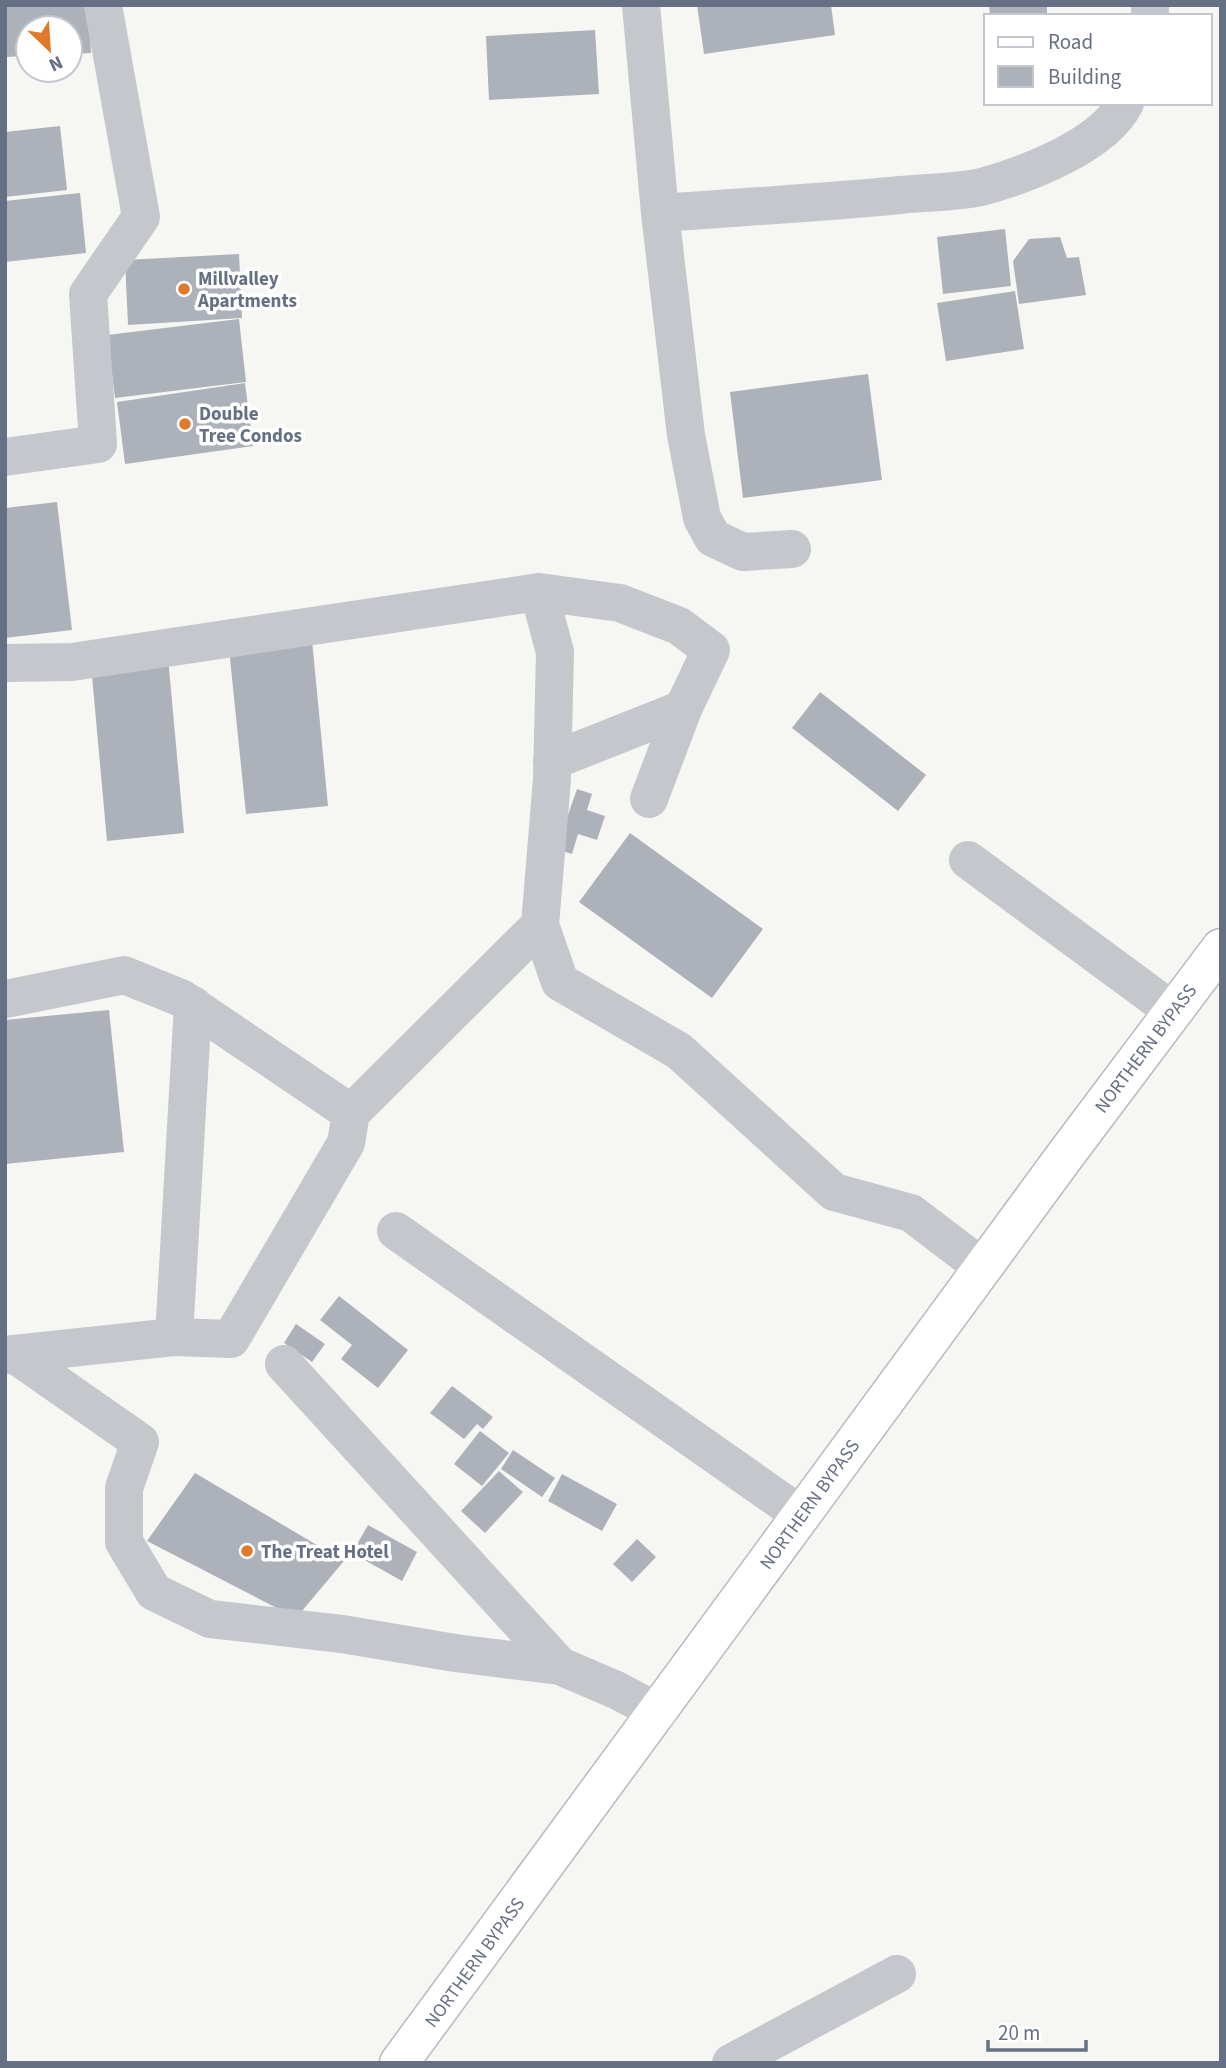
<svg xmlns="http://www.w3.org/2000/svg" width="1226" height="2068" font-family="'Source Sans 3',sans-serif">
<rect width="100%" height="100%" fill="#f6f6f3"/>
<path fill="#adb2ba" d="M5 5H89L91 53 70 54V28H28V56L5 57Z
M697 5H831L835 35 704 54Z
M989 5H1047V16H990Z
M595 30 599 94 489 100 486 36Z
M60 126 67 190 5 197V132Z
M80 193 86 253 5 262V201Z
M1005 229 1011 286 943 294 937 237Z
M1060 237 1067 258 1079 257 1086 295 1019 304 1013 261 1029 239Z
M239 254 242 318 128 325 125 260Z
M1015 291 1024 349 946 361 937 303Z
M239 319 246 382 115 398 107 335Z
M868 374 882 480 743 498 730 392Z
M245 383 253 446 125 464 117 402Z
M57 502 72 630 5 638V508Z
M312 640 328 806 246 814 229 649Z
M168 657 184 833 107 841 91 665Z
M820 692 926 775 898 811 792 728Z
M577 789 592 794 587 810 605 816 597 840 578 834 572 854 556 849Z
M630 833 763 929 712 998 579 902Z
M109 1010 124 1152 5 1164V1020Z
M339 1296 408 1350 378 1388 341 1359 352 1345 320 1320Z
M296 1324 325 1344 312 1362 284 1343Z
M452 1386 493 1417 483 1429 477 1424 464 1439 430 1413Z
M480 1431 509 1453 482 1486 454 1464Z
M513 1450 555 1478 542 1497 501 1469Z
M499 1471 523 1492 485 1533 461 1511Z
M195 1473 344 1561 296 1618 147 1541Z
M562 1474 617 1504 602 1531 548 1501Z
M368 1525 417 1552 402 1581 352 1553Z
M637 1539 656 1557 632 1582 613 1564Z"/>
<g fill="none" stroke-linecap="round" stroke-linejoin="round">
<defs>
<path id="major" d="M399 2063 1067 1153 1221 948"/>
</defs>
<use href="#major" stroke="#b7babf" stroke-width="41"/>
<path stroke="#c4c7cb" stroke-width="38" d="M641 5 660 213 686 435 702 518 713 538 743 552 792 549
M1150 5V16
M660 213C740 207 820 203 900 195 927 192 959 193 985 186 1028 174 1104 145 1125 103
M5 457 98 444 88 294 141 217 103 5
M539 592 620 603 679 626 711 650 683 709 649 799
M5 663 72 662 539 592 555 652 552 779 540 925 560 982 679 1051 834 1192 911 1213 982 1267
M552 761 683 709
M968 860 1173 1011
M5 999 124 975 181 998 351 1113
M396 1231 801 1515
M174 1337 193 1005
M14 1354 140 1442 124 1488V1542L154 1592 210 1619 342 1634 455 1653 560 1666 616 1690 658 1712
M5 1355 174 1337 231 1339 346 1143 351 1113 540 925
M284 1364 560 1666
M731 2063 897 1974"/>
<use href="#major" stroke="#fff" stroke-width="38"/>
</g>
<g fill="#e07929" stroke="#fff" stroke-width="2.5">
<circle cx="184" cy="289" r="7"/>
<circle cx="185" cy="424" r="7"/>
<circle cx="247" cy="1551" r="7"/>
</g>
<g text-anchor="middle" stroke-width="7" stroke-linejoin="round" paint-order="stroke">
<g font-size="19" font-weight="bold" fill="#667084" stroke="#fff" text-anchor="start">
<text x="198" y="285">Millvalley<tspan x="198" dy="22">Apartments</tspan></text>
<text x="199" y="420">Double<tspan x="199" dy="22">Tree Condos</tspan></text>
<text x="261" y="1558">The Treat Hotel</text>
</g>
<g font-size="19" fill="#667084" stroke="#fff">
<text transform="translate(1145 1048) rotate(-53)" y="7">NORTHERN BYPASS</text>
<text transform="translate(809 1504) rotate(-54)" y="7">NORTHERN BYPASS</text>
<text transform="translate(474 1962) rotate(-54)" y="7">NORTHERN BYPASS</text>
</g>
</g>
<rect width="1226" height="2068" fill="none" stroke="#667084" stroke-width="14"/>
<rect x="984" y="14" width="228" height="91" fill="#ffffff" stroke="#c2c6ce" stroke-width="2"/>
<rect x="998" y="37" width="35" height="10" fill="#ffffff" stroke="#c2c6ce" stroke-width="2"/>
<text x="1048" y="49" font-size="21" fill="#667084">Road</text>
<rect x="998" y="66" width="35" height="21" fill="#adb2ba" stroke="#c2c6ce" stroke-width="2"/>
<text x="1048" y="84" font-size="21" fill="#667084">Building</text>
<g transform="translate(49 49) rotate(155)"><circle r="33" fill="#ffffff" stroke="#c2c6ce" stroke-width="2"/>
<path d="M0-5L12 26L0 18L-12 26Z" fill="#e07929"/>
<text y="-10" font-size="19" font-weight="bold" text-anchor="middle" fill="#667084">N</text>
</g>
<path d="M988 2040v10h98v-10" fill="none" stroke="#667084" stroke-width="3.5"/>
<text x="998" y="2040" font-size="21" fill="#667084" stroke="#ffffff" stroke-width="5" paint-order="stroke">20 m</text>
</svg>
